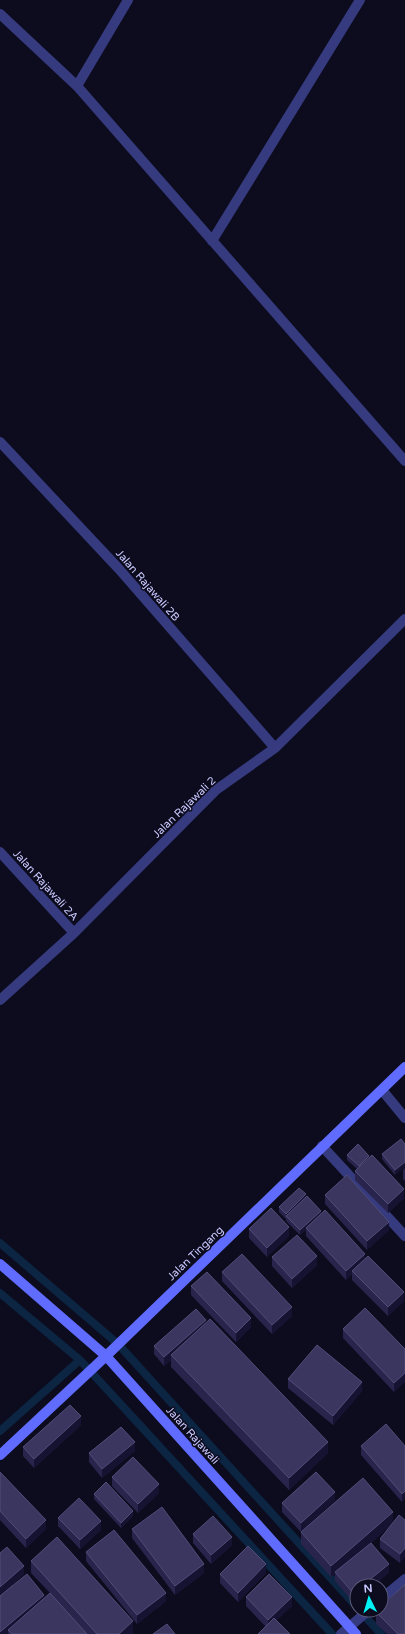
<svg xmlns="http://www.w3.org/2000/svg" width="405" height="1634" font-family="'Varela Round',sans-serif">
<rect width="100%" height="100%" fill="#0d0c1e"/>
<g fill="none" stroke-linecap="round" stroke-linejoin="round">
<path stroke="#0b2543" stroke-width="8" d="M0 1243 118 1344 357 1607
M0 1293 80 1360 332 1634
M0 1431 80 1360
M360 1611 381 1634"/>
<path stroke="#363a7e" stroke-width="10" d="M0 14 77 86 405 461
M77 86 128 0
M212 241 360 0
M0 442 119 569 275 748
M0 852 74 933
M0 1000 74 933 216 790 275 748 405 619
M382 1090 405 1118
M322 1146 405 1236
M381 1599 405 1579
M341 1634 369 1610"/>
<path stroke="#606bff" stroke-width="10" d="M0 1264 106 1356 356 1634
M0 1455 106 1356 405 1067"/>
</g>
<path fill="#28244c" d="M405 1144 395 1175 382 1159V1154Z
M347 1155 369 1158 404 1198 388 1213 355 1180V1171L357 1169 347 1160Z
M405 1168V1181L403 1179V1170Z
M325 1195 389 1230 367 1250 325 1204Z
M306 1197 321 1214 365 1259 404 1301 388 1316 352 1280V1274L346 1280 306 1236V1230L300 1235 286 1221V1218V1219L279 1212V1207Z
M249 1229 289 1236 267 1257 249 1238Z
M272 1257 317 1265 292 1288 272 1266Z
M222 1272 292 1316 272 1334 222 1281Z
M191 1286 251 1327 236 1342 191 1295Z
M206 1322 328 1453 289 1490 171 1367V1360L164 1366 154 1354V1346Z
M343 1329 405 1349V1381L394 1392 343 1338Z
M288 1379 362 1391 333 1425 288 1388Z
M81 1425 34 1468 23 1456V1447Z
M361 1446H405L402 1502 361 1455Z
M135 1451 102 1478 89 1462V1453Z
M0 1472 46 1529 26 1548 0 1520Z
M112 1477 159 1493 138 1513 112 1486Z
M94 1494 133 1516 121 1528 94 1499Z
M335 1500 301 1532 282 1512V1503Z
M58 1518 101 1530 80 1549 58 1526Z
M405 1520 400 1563 380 1548V1539L391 1525 371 1543 389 1573 357 1586V1599L353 1602 335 1581V1574L331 1577 301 1544V1532L393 1523Z
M132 1529 204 1573 175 1595 132 1538Z
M193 1534 232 1545 211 1564 193 1543Z
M86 1552 166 1601 137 1624 86 1561Z
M0 1553 24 1574 2 1595 44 1598 50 1593 31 1573V1561L133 1633 132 1634H0Z
M266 1573 238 1602 220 1583V1574Z
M246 1597 292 1606 266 1627 246 1606Z
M376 1612 405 1634H387L376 1624Z"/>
<path fill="#161332" d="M369 1156V1160L359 1171V1166Z
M405 1162V1167L395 1175V1170Z
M404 1189V1198L388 1213V1204Z
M306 1194V1199L286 1216V1219V1214Z
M321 1211V1216L306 1228V1230L300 1235V1230Z
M389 1222V1230L367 1250V1241Z
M289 1227V1236L267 1257V1248Z
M365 1254V1262L352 1271V1274L346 1280V1271Z
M317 1256V1265L292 1288V1279Z
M404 1292V1301L388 1316V1307Z
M292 1307V1316L272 1334V1325Z
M251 1318V1327L236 1342V1333Z
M206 1320V1329L171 1355V1360L164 1366V1357Z
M405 1373V1381L394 1392V1383Z
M362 1382V1391L333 1425V1416Z
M81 1416V1425L34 1468V1459Z
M135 1442V1451L102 1478V1469Z
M328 1442V1453L289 1490V1478Z
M159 1484V1493L138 1513V1504Z
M405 1491V1499L402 1502V1494Z
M335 1492V1500L301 1532V1523Z
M133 1511V1516L121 1528V1523Z
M393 1512V1524L336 1573 335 1572V1574L331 1577V1566Z
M46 1520V1529L26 1548V1539Z
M101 1521V1530L80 1549V1540Z
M232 1537V1545L211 1564V1555Z
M405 1548V1557L400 1563V1554Z
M204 1564V1573L175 1595V1586Z
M266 1564V1573L238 1602V1593Z
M389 1564V1573L373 1586H362Z
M24 1566V1574L0 1596V1587Z
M357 1590V1599L353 1602V1593Z
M166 1593V1601L137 1624V1615Z
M44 1595V1604L8 1630V1634H0V1632Z
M292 1597V1606L268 1629V1620Z
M133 1621V1633L132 1634H119Z"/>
<path fill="#3a3660" stroke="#504d79" d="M401 1139 405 1144V1162L395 1170 382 1154Z
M358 1144 369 1156 359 1166 347 1155Z
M372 1155 404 1189 388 1204 355 1171Z
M347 1175 389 1222 367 1241 325 1195Z
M299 1188 306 1194 286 1214 279 1207Z
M307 1196 321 1211 300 1230 286 1216Z
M271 1208 289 1227 267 1248 249 1229Z
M325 1210 365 1254 346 1271 306 1228Z
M297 1235 317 1256 292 1279 272 1257Z
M242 1254 292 1307 272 1325 222 1272Z
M368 1256 404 1292 388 1307 352 1271Z
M207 1272 251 1318 236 1333 191 1286Z
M365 1308 405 1349V1373L394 1383 343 1329Z
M196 1309 206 1320 164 1357 154 1346Z
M210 1319 328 1442 289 1478 171 1355Z
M317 1345 362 1382 333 1416 288 1379Z
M70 1405 81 1416 34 1459 23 1447Z
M386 1424 405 1446V1491L402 1494 361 1446Z
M121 1427 135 1442 102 1469 89 1453Z
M133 1457 159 1484 138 1504 112 1477Z
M0 1472 46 1520 26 1539 0 1511Z
M316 1472 335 1492 301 1523 282 1503Z
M363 1478 393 1512 331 1566 301 1532Z
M106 1482 133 1511 121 1523 94 1494Z
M79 1498 101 1521 80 1540 58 1518Z
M162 1507 204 1564 175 1586 132 1529Z
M399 1515 405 1520V1548L400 1554 380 1539Z
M213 1516 232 1537 211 1555 193 1534Z
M114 1530 166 1593 137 1615 86 1552Z
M57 1537 133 1621 119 1634H97L31 1561Z
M371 1543 389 1564 362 1586H357V1590L353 1593 335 1572Z
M248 1546 266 1564 238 1593 220 1574Z
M7 1547 24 1566 0 1587V1553Z
M27 1574 44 1595 0 1632V1596Z
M269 1574 292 1597 268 1620 246 1597Z
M405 1584V1634H398L376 1612 378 1610H381V1607Z
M50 1593 87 1634H12L8 1630Z
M274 1618 290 1634H258Z
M167 1624 175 1634H153Z"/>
<g text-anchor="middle" stroke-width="3" stroke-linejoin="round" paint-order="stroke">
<g font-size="11" fill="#cac9ff" stroke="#0d0c1e">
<text transform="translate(148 585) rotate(49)" y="4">Jalan Rajawali 2B</text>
<text transform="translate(184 807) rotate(-44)" y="4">Jalan Rajawali 2</text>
<text transform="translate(46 885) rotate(48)" y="4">Jalan Rajawali 2A</text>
<text transform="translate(195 1253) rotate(-44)" y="4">Jalan Tingang</text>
<text transform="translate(193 1435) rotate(48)" y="4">Jalan Rajawali</text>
</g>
</g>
<g transform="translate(369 1598) rotate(355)"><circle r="19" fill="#0d0c1e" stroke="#595878"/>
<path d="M0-3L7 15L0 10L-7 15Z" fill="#00f2f4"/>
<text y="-6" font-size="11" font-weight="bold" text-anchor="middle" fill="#cac9ff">N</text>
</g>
</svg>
